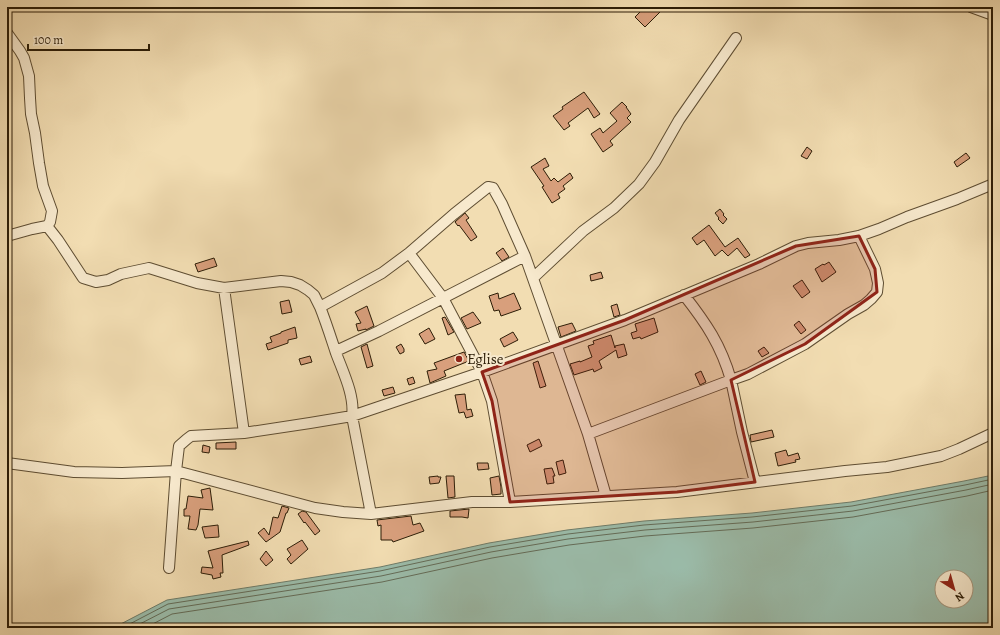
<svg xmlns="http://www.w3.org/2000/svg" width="1000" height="635" font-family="Alegreya,serif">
<rect width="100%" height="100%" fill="#f2ddb2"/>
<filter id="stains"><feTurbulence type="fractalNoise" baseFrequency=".005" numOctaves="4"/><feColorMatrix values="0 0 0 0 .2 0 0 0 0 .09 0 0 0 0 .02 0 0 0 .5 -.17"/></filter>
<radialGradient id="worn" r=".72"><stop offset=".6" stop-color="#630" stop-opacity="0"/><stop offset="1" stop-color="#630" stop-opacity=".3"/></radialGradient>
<path fill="#9bbcaa" stroke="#6f7c69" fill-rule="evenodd" d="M993 475V628H113L167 600 380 567 489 543 567 530 644 521 752 513 851 502 964 481ZM942 577H966V601H942Z"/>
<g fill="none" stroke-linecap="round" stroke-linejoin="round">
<path stroke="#646c58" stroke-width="1" d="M122 628 168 604 380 571 490 547 568 534 644 525 752 517 852 506 965 485 993 479
M132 628 169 609 381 576 491 552 568 539 645 530 753 522 853 511 966 490 993 484
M145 628 172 614 382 582 492 558 569 545 645 536 753 528 853 517 967 496 993 490"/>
</g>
<path fill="#d89f7c" stroke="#2c1d07" d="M645 7H665L645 27 635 17Z
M584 92 600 114 594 118 588 108 568 123 570 126 564 130 553 116 563 109 562 107Z
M622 102 627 107H626L631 114 627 118 631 122 610 141 613 145 603 152 591 134 600 128 603 133 617 121 610 113Z
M807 147 812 151 807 159 801 156Z
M966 153 970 158 957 167 954 162Z
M545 158 549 166 543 169 551 181 554 178 558 182 570 173 573 178 563 186 565 189 558 194 560 198 552 203 542 187 544 186 531 167Z
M720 209 724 214 723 215 727 219 723 224 718 219 719 218 715 213Z
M465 213 469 218 466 220 477 237 471 241 459 225 458 226 455 222Z
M709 225 725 247 738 238 750 255 745 258 737 248 728 256 722 250 715 256 704 240 697 245 692 238Z
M503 248 509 257 502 261 496 253Z
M214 258 217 266 198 272 195 264Z
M829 262 836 272 822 282 815 269 823 264 824 265Z
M601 272 603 278 591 281 590 275Z
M802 280 810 292 802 298 793 286Z
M498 293 499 299 514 293 521 309 501 316 499 310 494 311 489 296Z
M289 300 292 312 282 314 280 302Z
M617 304 620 315 614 317 611 306Z
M367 306 374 326 366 330V329L358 331 356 324 361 323 355 312Z
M473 312 481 323 467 329 461 318Z
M445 317 454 332 448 335 442 318Z
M654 318 658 332 641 339 640 337 633 339 631 333 637 331 635 324Z
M799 321 806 330 801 334 794 325Z
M572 323 576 331 561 337 558 327Z
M295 327 297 338 288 340V343L268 350 266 344 272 342 270 337 281 333V332Z
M429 328 435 339 425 344 419 334Z
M513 332 518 340 504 347 500 339Z
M611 335 615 348V346L624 344 627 355 618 358 616 350 599 361 602 368 594 372 593 369 574 375 570 364 580 361V362L592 357 588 346 594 344 593 341Z
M367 344 373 366 367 368 361 347Z
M401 344 404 349V352L400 354 396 347Z
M764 347 769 353 762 357 758 351Z
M464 352 469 361 444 371 446 376 430 383 427 371 437 369 434 363Z
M310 356 312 362 301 365 299 359Z
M538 361 546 386 540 388 533 363Z
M701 371 706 382 700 385 695 374Z
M413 377 415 383 409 385 407 379Z
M393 387 395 393 384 396 382 390Z
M465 394 467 410 471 409 473 416 466 418 464 412 459 413 455 395Z
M772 430 774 437 751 442 750 435Z
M539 439 542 446 530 452 527 445Z
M236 442V449H216V443Z
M203 445 210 447 209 453 202 452Z
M786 450 788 456 798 453 800 459 795 460 796 462 778 466 775 453Z
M563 460 566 473 559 475 556 462Z
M477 463H488L489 469 478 470Z
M552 468 555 476H553L554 483 547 484 544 469Z
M438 476V477H441L439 483 430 484 429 477Z
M446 476H454L455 497 448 498Z
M499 476 501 487V494L492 495 490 478Z
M210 488 213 510 200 509 198 525 196 530 188 529 190 516H184V509H186L188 496 203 498 201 490Z
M282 506 289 508 287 513H286L280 532 266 542 258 533 264 528 269 535 273 517 278 518Z
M469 509 468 518 462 517H450V511Z
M302 511 306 512 320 531 315 535 305 522 304 523 298 514Z
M411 516 413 525 420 523 424 531 393 542 392 540H381V525L378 526 377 520Z
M218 525 219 537 205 538 202 527Z
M302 540 308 549 291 564 287 559 291 555 287 549Z
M248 541 249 545 222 555 223 573H220L221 577 213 579 212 575 201 573 202 567 213 568 208 551Z
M266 551 273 560 266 566 260 559Z"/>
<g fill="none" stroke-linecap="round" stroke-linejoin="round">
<defs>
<path id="minor" d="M971 7 993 15
M7 33 20 51 24 58 29 76 30 98 31 114 35 133 39 163 43 186 52 211 50 222 47 226
M7 236 32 229 47 226 58 240 83 278 96 282 108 280 121 274 149 268 197 283 224 288 281 281 291 282 300 285 308 290 314 295 320 307
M409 253 443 298 482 372 492 401 510 502
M533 278 583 231 614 208 639 184 655 162 679 120 736 38
M224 288 244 433
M684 295C706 323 721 345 731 380L748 374 805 344 848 314 864 305 871 299 877 292 878 283 875 269 859 236
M336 351 379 331 525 256
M588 434 731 380 742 432 755 482
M7 463 74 472 122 473 176 471 315 508 343 512 371 514 472 502H510L677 492 845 471 887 467 941 456 959 449 993 433
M371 514 352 416C355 396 343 372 336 353 331 338 326 322 320 307L382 273 409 253 454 214 488 187 493 188 502 204 525 256 588 434 606 496
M169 568 176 471 179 446 187 439 191 436 244 433 310 423 352 416 482 372 625 320 759 264 796 246 808 243 839 240 859 236 879 229 907 217 957 199 993 184"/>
</defs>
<use href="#minor" stroke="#5e4d32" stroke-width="12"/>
<use href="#minor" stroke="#f7e9cd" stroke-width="10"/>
</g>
<path fill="#8f2418" fill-opacity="0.2" stroke="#8f2418" stroke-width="3" stroke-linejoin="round" d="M859 236 875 269 877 292 805 344 731 380 755 482 677 492 510 502 492 401 482 372 625 320 796 246Z"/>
<circle fill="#8f2418" stroke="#f7e9cd" stroke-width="1.5" cx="459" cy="359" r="4"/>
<g text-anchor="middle" stroke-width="4" stroke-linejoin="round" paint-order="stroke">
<g font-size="15" fill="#2c1d07" stroke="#f7e9cd" text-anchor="start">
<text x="467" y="364">Eglise</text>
</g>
</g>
<rect width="1000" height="635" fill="none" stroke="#f2ddb2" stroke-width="24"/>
<rect x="8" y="8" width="984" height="619" fill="none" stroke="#2c1d07" stroke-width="2"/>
<rect x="12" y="12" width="976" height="611" fill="none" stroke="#2c1d07"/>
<g transform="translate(954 589) rotate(143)"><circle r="19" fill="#f7e9cd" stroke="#a6977e"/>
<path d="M0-3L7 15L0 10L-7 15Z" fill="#8f2418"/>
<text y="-6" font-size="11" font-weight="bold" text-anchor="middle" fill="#2c1d07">N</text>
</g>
<path d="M28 44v6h121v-6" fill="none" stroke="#2c1d07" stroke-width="2"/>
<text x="34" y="44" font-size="12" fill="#2c1d07" stroke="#f7e9cd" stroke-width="3" paint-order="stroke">100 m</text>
<rect width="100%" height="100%" filter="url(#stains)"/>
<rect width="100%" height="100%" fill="url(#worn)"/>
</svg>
